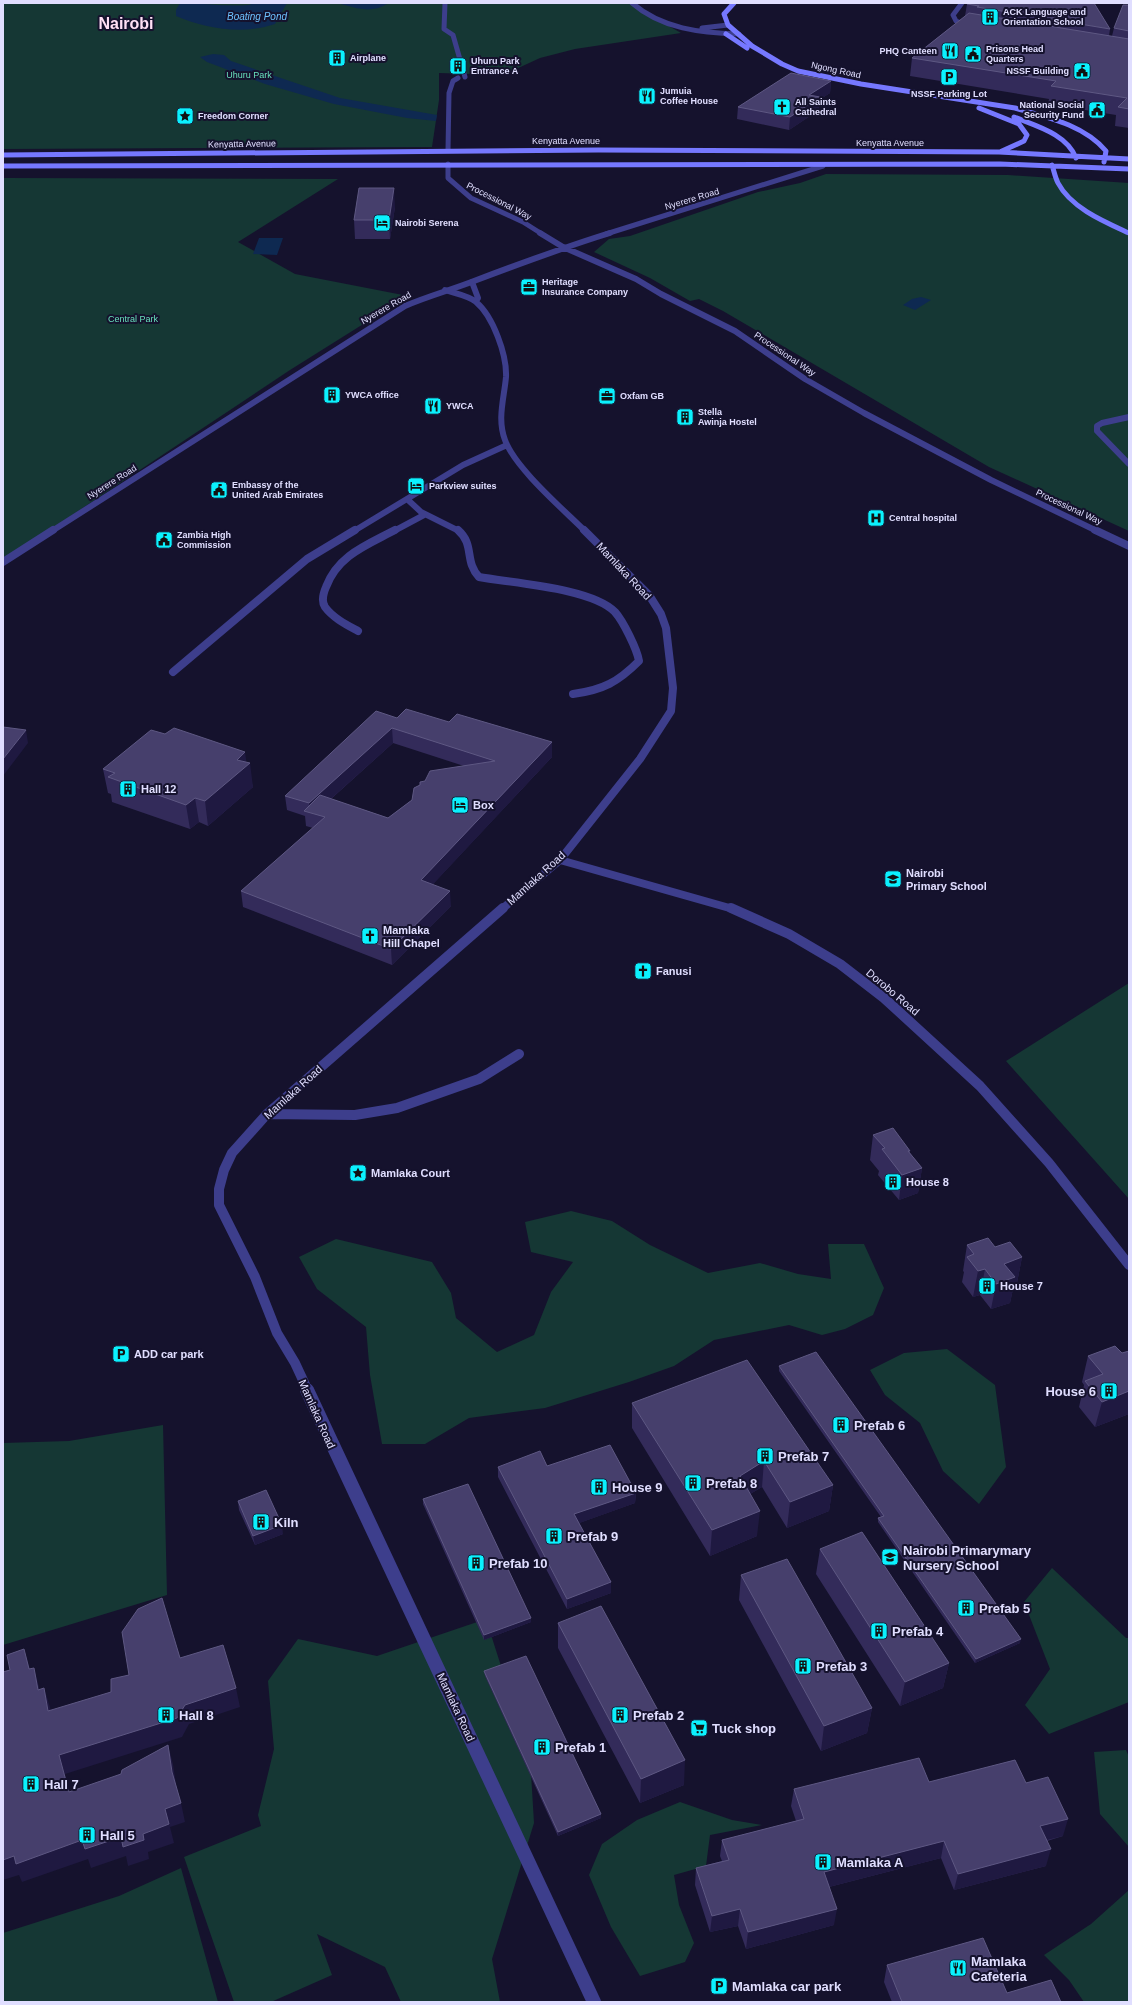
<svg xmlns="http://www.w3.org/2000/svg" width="1132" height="2005" font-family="Arial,sans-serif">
<rect width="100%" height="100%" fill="#15122d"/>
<path fill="#153734" d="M3 3H634L648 14 681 33 575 49 540 58 503 75 439 73V100L432 147 3 149Z
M826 174 1008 175 1129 183V531L989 467 723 311 699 299 690 301 650 278 594 252 609 239 630 236 758 192 800 183Z
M3 178 338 179 238 242 295 274 408 296 290 370 3 561Z
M1129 983V1199L1006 1061Z
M571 1211 612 1221 650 1245 708 1273 760 1263 798 1274 831 1279 828 1244H864L884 1288 873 1315 845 1329 822 1335 789 1325 714 1340 674 1366 629 1382 545 1408 469 1418 425 1444H382L370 1375 366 1327 317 1289 299 1257 336 1239 432 1262 451 1293 456 1318 497 1352 534 1335 551 1292 573 1262 531 1252 525 1222Z
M947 1349 995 1385 1006 1467 979 1504 943 1471 920 1423 885 1395 870 1370 904 1353Z
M163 1425 167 1595 3 1645V1443L69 1441Z
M1052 1568 1126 1638H1129V1702L1049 1734 1025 1705 1050 1669 1024 1602Z
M486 1619 516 1713 531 1773 534 1823 492 1959 500 2002H401L385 1967 317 1934 332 1975 271 2002H234L184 1857 261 1826 258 1815 274 1749 268 1681 298 1639 377 1656Z
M1126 1750 1129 1757V1847L1100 1814 1094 1752Z
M680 1802 732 1820 762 1825 710 1835 706 1866 674 1875 679 1905 694 1943 685 1962 640 1976 611 1927 589 1875 602 1844 637 1820Z
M181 1868 218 2002H3V1933L119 1896Z
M1129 1890V2002H1084L1069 1980 1044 1955 1091 1924Z"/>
<path fill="#0e2951" d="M180 3C204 3 225 7 249 5L254 3H287L275 24C243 35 207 29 176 16V10Z
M338 3H387V4C371 14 355 8 338 3Z
M213 54 224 55 231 61 263 72 340 98 437 115 436 121 407 118 334 104 265 84 207 62 200 57Z
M259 238H283L277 255 253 254Z
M921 297 931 300 915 310 903 305 912 299Z"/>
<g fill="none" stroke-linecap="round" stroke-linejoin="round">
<path stroke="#3d3e8c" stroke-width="5" d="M445 3 444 29 453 35 465 77
M632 3C662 29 701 33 739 34
M962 3 953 15 956 21 969 26
M702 28 728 25
M448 150 449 93 453 81 458 78"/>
<path stroke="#3d3e8c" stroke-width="6" d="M472 282 478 298 476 301
M445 290C454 293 470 296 476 302 493 316 507 355 506 377 504 399 497 419 505 440 515 468 563 509 585 531
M1129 417 1102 423 1097 426V431L1129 464
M407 499 421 512 459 531
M354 531 463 465 507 445
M394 531 424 515"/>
<path stroke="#3d3e8c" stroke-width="8" d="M458 530C475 545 464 561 479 577 512 583 592 588 615 612 623 621 637 649 639 661 618 682 603 690 573 694
M358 631C347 625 333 618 325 607 321 601 323 594 326 587 338 555 367 545 395 530
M173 672 307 559 355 530
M560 860 733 909
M502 909 560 860 640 759 671 711 673 688 666 628 661 614 649 595 584 530"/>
<path stroke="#3d3e8c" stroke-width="10" d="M731 908 789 934 840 964 884 998 980 1086 1049 1163 1129 1265
M267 1114 355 1115 397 1108 479 1079 519 1054
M308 1391 295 1363 277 1333 255 1277 219 1205V1189L224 1170 232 1153 267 1114 503 908"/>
<path stroke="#3d3e8c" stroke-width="14" d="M307 1390 594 2002"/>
<path stroke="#3d3e8c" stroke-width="5" d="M448 164V178L471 198 523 222 542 234
M606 234 823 166"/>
<path stroke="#3d3e8c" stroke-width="6" d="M540 233 563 247 636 279 661 294 735 331 805 379 864 413 991 480 1097 531
M52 531 405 306C428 296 451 290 474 281 519 264 564 247 610 233"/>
<path stroke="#3d3e8c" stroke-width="8" d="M1095 530 1129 546
M3 562 53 530"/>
<path stroke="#7678ff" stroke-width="5" d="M734 3 724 14 728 25 752 46 782 64 798 71 861 84 1015 108C1047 117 1084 125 1106 151L1104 162
M726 34 747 48
M979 108 1019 124 1027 135 1024 141 1002 151
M1014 117C1036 126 1067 134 1076 158
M3 155 598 150 999 152 1129 159
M1052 165C1054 171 1055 177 1058 183 1071 208 1105 222 1129 233
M3 166 1000 164 1129 169"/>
</g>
<path fill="#332b5a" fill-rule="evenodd" d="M967 4 1110 29 1109 36H1112L1114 28 1129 5V128L1115 126 1116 115 1048 104 1049 99 910 76 912 58 965 16Z
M831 81 830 93 819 100V110L789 130 737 119 738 107Z
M395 207 390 239H355L354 220Z
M397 718 449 722 552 742V757L432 885 451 906 392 965 243 907 241 891 313 828 306 826 305 816 287 810 285 796ZM393 743 464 766 425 781 420 785 412 800 388 818 331 799Z
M246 762 253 787 208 826 199 822 190 829 112 802 111 794 108 793 103 769Z
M873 1135 910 1151V1153L922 1168 918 1193 899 1200 878 1175 879 1171 870 1160Z
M967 1245 995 1247 1022 1257 1017 1283 1014 1284 1010 1303 991 1309 980 1295 973 1297 962 1282 964 1272 963 1271Z
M1129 1351V1414L1095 1427 1079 1407 1084 1385 1082 1382 1088 1356 1122 1353Z
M779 1366 1020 1643 975 1663 878 1522V1518L881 1517 779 1371Z
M632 1403 833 1485 829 1511 787 1528 762 1487 750 1494 757 1536 710 1556 632 1428Z
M547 1466 636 1493 635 1503 579 1523 611 1582V1593L567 1609 498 1477V1467Z
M423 1499 531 1622 484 1640 423 1504Z
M238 1501 283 1534 255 1545 239 1510Z
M820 1549 949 1663 943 1688 900 1706 816 1574Z
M741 1575 872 1708 867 1733 821 1751 739 1600Z
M558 1623 684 1785 640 1803 558 1648Z
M484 1671 601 1814V1818L558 1836 485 1676Z
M929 1782 1026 1783 1063 1836 1047 1841 1046 1866 954 1890 941 1858 829 1887 834 1925 746 1949 738 1926 710 1932 695 1885 696 1868 722 1861 720 1856 722 1840 796 1821 791 1806 794 1789Z
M887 1965 1007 1993 1061 2002H892L884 1982Z"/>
<path fill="#1f1941" d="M831 81 830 93 819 100V110L789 130 790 117 809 95Z
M394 188 395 207 390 239 389 220Z
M392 728 393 743 314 814 310 812 309 803Z
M26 730 28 743 3 776V759Z
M552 742V757L422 896 421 880Z
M245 752 247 766 250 763 253 787 208 826 205 801 237 760Z
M195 798 199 822 190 829 186 805Z
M450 891 451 906 392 965 391 949Z
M908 1151H910L907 1173 922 1168 918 1193 899 1200 902 1175Z
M1022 1257 1017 1283 1014 1284 1010 1303 991 1309 996 1284 1004 1264Z
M985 1269 980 1295 973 1297 978 1271Z
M1129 1391V1414L1095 1427 1102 1402Z
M764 1461 762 1487 738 1501 740 1476Z
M833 1485 829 1511 787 1528 790 1502Z
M636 1493 635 1503 574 1525V1514Z
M760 1511 757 1536 710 1556 712 1530Z
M282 1525 283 1534 255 1545 253 1536Z
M611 1582V1593L567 1609V1599Z
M531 1618V1622L484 1640V1635Z
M1021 1639 1020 1643 975 1663 976 1659Z
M24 1649 30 1669 35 1689 29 1669Z
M949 1663 943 1688 900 1706 905 1682Z
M34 1668 39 1687 44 1709 38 1690Z
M44 1688 50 1707 54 1730 48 1711Z
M236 1688 240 1707 189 1724 182 1737 65 1774 74 1811 69 1792 59 1755 185 1705Z
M872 1708 867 1733 821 1751 824 1726Z
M168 1745 173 1764 177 1791 172 1772Z
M685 1760 684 1785 640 1803 641 1779Z
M181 1803 185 1822 170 1827 174 1843 148 1852 149 1859 128 1866 126 1856 91 1868 88 1859 22 1882 19 1875 3 1880V1860L14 1856 82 1840 121 1837 143 1834 165 1809Z
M601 1814V1818L558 1836V1832Z
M1068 1819 1063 1836 1035 1843 1040 1826Z
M944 1841 941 1858 821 1889 824 1872Z
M1051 1849 1046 1866 954 1890 958 1874Z
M740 1909 738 1926 710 1932 712 1916Z
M837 1909 834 1925 746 1949 748 1932Z"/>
<path fill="#463f6c" stroke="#5e5883" d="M968 3H1094L1110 29 977 7 979 6 967 4Z
M1123 5H1129V31L1114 28Z
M969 13 1129 39V109L1118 107 1127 98 1051 86 1056 81 912 58Z
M791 73 831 81 809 95 820 97 790 117 738 107Z
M359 188H394L389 220H354Z
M406 709 449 722 457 714 552 742 421 880 450 891 391 949 241 891 325 817 304 811 320 795 388 818 412 800 414 788 420 785V782L425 781 430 771 495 761 392 728 309 803 285 796 376 711 397 718Z
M3 727 26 730 3 759Z
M174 728 245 752 237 760 250 763 205 801 195 798 186 805 108 777 115 773 103 769 151 730 165 734Z
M893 1128 910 1151H908L922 1168 902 1175 882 1149 885 1148 873 1135Z
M988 1238 995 1247 1010 1242 1022 1257 1004 1264 1015 1277 996 1284 985 1269 978 1271 967 1257 974 1254 967 1245Z
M1115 1346 1122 1353 1129 1351V1391L1102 1402 1085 1381 1103 1374 1088 1356Z
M816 1352 1021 1639 976 1659 878 1518 884 1516 779 1366Z
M747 1360 833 1485 790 1502 764 1461 740 1476 760 1511 712 1530 632 1403Z
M610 1445 636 1493 574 1514 611 1582 567 1599 498 1467 540 1451 547 1466Z
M468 1484 531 1618 484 1635 423 1499Z
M266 1490 282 1525 253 1536 238 1501Z
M862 1532 949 1663 905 1682 820 1549Z
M787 1559 872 1708 824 1726 741 1575Z
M162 1598 180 1658 223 1645 236 1688 185 1705 177 1718 59 1755 69 1792 121 1774 122 1770 168 1745 172 1772 181 1803 165 1809 169 1824 143 1834 144 1840 123 1847 121 1837 85 1849 82 1840 16 1864 14 1856 3 1860V1672L10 1670 7 1655 24 1649 29 1669 34 1668 38 1690 44 1688 48 1711 111 1692V1679L129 1675 122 1632 138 1609Z
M601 1606 685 1760 641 1779 558 1623Z
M526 1656 601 1814 558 1832 484 1671Z
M919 1758 929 1782 1015 1760 1026 1783 1048 1777 1068 1819 1040 1826 1051 1849 958 1874 944 1841 824 1872 837 1909 748 1932 740 1909 712 1916 696 1868 729 1860 722 1840 804 1819 794 1789Z
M983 1938 1007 1993 1051 1980 1061 2002H902L887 1965Z"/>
<defs>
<symbol id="building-square" viewBox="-11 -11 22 22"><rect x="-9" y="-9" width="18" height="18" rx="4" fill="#0bf1fe" stroke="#15122d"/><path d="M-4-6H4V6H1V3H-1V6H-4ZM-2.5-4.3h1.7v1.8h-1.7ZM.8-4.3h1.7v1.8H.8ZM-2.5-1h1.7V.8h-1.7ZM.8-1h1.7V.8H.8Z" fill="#111"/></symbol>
<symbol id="restaurant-square" viewBox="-11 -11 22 22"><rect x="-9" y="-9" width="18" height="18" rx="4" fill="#0bf1fe" stroke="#15122d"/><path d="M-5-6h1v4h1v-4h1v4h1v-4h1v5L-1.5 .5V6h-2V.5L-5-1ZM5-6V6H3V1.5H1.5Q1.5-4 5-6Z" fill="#111"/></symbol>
<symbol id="civic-square" viewBox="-11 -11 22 22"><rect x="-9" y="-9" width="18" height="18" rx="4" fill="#0bf1fe" stroke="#15122d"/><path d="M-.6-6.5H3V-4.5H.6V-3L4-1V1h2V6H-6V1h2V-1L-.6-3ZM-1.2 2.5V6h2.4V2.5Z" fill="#111"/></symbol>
<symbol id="parking-square" viewBox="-11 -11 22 22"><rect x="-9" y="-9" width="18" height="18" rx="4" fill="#0bf1fe" stroke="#15122d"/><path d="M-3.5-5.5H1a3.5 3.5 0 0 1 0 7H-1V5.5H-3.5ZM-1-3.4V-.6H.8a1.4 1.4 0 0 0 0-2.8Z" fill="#111"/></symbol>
<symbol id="church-square" viewBox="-11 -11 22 22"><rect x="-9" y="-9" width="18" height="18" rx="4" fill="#0bf1fe" stroke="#15122d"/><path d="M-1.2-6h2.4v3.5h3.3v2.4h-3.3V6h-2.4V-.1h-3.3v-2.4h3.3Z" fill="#111"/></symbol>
<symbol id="sight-square" viewBox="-11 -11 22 22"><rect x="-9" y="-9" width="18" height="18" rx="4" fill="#0bf1fe" stroke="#15122d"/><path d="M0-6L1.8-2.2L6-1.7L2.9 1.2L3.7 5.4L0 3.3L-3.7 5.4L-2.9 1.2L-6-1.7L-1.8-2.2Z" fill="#111"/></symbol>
<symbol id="hotel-square" viewBox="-11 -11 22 22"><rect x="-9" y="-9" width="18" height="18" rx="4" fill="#0bf1fe" stroke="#15122d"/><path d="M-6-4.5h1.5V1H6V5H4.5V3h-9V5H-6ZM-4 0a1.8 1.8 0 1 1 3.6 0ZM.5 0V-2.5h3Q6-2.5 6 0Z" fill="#111"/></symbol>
<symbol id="office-square" viewBox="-11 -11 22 22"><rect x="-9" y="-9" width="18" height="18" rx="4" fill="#0bf1fe" stroke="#15122d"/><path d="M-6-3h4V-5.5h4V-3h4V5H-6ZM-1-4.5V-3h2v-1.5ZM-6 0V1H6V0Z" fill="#111"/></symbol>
<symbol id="hospital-square" viewBox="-11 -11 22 22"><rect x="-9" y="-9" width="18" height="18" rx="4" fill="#0bf1fe" stroke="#15122d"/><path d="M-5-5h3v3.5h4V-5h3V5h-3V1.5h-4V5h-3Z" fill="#111"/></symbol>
<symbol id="school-square" viewBox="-11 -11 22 22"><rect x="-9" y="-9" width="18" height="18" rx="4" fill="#0bf1fe" stroke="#15122d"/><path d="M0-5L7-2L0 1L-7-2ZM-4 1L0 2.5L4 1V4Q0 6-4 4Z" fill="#111"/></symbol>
<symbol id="supermarket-square" viewBox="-11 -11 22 22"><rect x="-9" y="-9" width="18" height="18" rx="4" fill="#0bf1fe" stroke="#15122d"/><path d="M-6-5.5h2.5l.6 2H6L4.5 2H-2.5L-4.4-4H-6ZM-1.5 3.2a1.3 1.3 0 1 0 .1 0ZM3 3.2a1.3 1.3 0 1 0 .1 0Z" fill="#111"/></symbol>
</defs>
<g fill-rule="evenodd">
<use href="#building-square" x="980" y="7" width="20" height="20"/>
<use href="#restaurant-square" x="940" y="41" width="20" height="20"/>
<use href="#civic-square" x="963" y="44" width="20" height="20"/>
<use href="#building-square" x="327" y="48" width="20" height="20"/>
<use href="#building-square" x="448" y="56" width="20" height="20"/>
<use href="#civic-square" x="1072" y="61" width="20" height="20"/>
<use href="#parking-square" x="939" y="67" width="20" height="20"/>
<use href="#restaurant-square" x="637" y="86" width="20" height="20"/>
<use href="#church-square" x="772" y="97" width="20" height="20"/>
<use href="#civic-square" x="1087" y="100" width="20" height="20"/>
<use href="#sight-square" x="175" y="106" width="20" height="20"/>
<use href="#hotel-square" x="372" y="213" width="20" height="20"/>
<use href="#office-square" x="519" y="277" width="20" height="20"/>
<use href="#building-square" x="322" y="385" width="20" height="20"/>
<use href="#office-square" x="597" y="386" width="20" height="20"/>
<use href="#restaurant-square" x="423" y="396" width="20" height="20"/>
<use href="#building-square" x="675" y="407" width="20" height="20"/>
<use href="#hotel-square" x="406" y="476" width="20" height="20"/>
<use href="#civic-square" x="209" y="480" width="20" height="20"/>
<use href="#hospital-square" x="866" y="508" width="20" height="20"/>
<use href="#civic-square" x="154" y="530" width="20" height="20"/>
<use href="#building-square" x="118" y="779" width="20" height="20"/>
<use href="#hotel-square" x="450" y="795" width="20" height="20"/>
<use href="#school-square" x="883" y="869" width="20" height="20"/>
<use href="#church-square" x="360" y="926" width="20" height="20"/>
<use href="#church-square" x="633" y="961" width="20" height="20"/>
<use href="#sight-square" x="348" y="1163" width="20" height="20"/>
<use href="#building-square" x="883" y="1172" width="20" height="20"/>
<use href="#building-square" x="977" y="1276" width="20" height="20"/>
<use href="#parking-square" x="111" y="1344" width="20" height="20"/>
<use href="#building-square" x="1099" y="1381" width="20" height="20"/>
<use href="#building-square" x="831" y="1415" width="20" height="20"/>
<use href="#building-square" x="755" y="1446" width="20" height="20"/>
<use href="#building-square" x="683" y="1473" width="20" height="20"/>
<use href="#building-square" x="589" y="1477" width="20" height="20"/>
<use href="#building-square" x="251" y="1512" width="20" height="20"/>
<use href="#building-square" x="544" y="1526" width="20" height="20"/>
<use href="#school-square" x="880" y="1547" width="20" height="20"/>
<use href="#building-square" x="466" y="1553" width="20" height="20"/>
<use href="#building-square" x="956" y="1598" width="20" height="20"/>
<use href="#building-square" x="869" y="1621" width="20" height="20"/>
<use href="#building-square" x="793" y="1656" width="20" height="20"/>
<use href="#building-square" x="156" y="1705" width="20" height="20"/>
<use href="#building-square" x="610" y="1705" width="20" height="20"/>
<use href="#supermarket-square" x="689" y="1718" width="20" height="20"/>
<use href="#building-square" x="532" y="1737" width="20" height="20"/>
<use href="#building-square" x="21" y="1774" width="20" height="20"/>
<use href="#building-square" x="77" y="1825" width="20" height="20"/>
<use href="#building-square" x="813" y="1852" width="20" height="20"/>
<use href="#restaurant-square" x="948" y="1958" width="20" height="20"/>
<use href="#parking-square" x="709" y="1976" width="20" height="20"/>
</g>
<g text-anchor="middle" stroke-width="4" stroke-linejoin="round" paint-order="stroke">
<g font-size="9" font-weight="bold" fill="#e0deff" stroke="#15122d" text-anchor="start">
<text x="1003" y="15">ACK Language and<tspan x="1003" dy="10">Orientation School</tspan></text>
<text x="986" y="52">Prisons Head<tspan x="986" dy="10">Quarters</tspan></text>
<text x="937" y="54" text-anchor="end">PHQ Canteen</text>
<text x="350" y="61">Airplane</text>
<text x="471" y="64">Uhuru Park<tspan x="471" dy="10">Entrance A</tspan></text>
<text x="1069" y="74" text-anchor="end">NSSF Building</text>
<text x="660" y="94">Jumuia<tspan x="660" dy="10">Coffee House</tspan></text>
<text x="949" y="97" text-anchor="middle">NSSF Parking Lot</text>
<text x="795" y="105">All Saints<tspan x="795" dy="10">Cathedral</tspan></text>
<text x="1084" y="108" text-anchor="end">National Social<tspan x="1084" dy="10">Security Fund</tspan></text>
<text x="198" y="119">Freedom Corner</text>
<text x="395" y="226">Nairobi Serena</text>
<text x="542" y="285">Heritage<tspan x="542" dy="10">Insurance Company</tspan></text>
<text x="345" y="398">YWCA office</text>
<text x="620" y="399">Oxfam GB</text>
<text x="446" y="409">YWCA</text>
<text x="698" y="415">Stella<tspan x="698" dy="10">Awinja Hostel</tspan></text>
<text x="232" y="488">Embassy of the<tspan x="232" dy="10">United Arab Emirates</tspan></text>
<text x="429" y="489">Parkview suites</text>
<text x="889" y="521">Central hospital</text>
<text x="177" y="538">Zambia High<tspan x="177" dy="10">Commission</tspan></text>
</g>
<g font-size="9" fill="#e0deff" stroke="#15122d">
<text transform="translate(836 70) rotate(12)" y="3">Ngong Road</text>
<text x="566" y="144">Kenyatta Avenue</text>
<text x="890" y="146">Kenyatta Avenue</text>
<text transform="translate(242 144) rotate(-1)" y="3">Kenyatta Avenue</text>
<text transform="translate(692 199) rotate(-17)" y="3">Nyerere Road</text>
<text transform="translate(499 201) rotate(27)" y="3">Processional Way</text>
<text transform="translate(386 308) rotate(-30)" y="3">Nyerere Road</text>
<text transform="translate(785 354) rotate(34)" y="3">Processional Way</text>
<text transform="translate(112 482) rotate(-32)" y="3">Nyerere Road</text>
<text transform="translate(1069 507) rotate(25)" y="3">Processional Way</text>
</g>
<g font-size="9" fill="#68e1bd" stroke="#15122d">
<text x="249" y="78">Uhuru Park</text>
<text x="133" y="322">Central Park</text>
</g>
<g font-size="10" font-style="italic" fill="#6dc1fe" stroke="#15122d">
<text x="257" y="20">Boating Pond</text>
</g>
<g font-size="11" fill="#e0deff" stroke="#15122d">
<text transform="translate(624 571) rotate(47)" y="4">Mamlaka Road</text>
<text transform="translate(536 878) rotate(-42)" y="4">Mamlaka Road</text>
<text transform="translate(893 992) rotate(40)" y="4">Dorobo Road</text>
<text transform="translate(293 1092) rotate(-42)" y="4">Mamlaka Road</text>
<text transform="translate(317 1414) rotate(66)" y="4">Mamlaka Road</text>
<text transform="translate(456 1707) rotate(65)" y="4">Mamlaka Road</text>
</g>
<g font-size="11" font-weight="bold" fill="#e0deff" stroke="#15122d" text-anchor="start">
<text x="141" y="793">Hall 12</text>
<text x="473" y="809">Box</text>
<text x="906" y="877">Nairobi<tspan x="906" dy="13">Primary School</tspan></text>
<text x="383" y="934">Mamlaka<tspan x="383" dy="13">Hill Chapel</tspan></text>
<text x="656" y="975">Fanusi</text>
<text x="371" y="1177">Mamlaka Court</text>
<text x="906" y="1186">House 8</text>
<text x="1000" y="1290">House 7</text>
<text x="134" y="1358">ADD car park</text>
</g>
<g font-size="13" font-weight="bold" fill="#e0deff" stroke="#15122d" text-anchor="start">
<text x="1096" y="1396" text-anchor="end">House 6</text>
<text x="854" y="1430">Prefab 6</text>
<text x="778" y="1461">Prefab 7</text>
<text x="706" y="1488">Prefab 8</text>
<text x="612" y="1492">House 9</text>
<text x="274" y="1527">Kiln</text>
<text x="567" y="1541">Prefab 9</text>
<text x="903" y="1555">Nairobi Primarymary<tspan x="903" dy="15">Nursery School</tspan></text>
<text x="489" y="1568">Prefab 10</text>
<text x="979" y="1613">Prefab 5</text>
<text x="892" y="1636">Prefab 4</text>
<text x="816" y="1671">Prefab 3</text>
<text x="179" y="1720">Hall 8</text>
<text x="633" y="1720">Prefab 2</text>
<text x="712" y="1733">Tuck shop</text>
<text x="555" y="1752">Prefab 1</text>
<text x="44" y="1789">Hall 7</text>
<text x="100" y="1840">Hall 5</text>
<text x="836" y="1867">Mamlaka A</text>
<text x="971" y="1966">Mamlaka<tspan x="971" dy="15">Cafeteria</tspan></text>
<text x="732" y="1991">Mamlaka car park</text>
</g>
<g font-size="16" font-weight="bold" fill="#ffe0f5" stroke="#15122d">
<text x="126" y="29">Nairobi</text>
</g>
</g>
<rect width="1132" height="2005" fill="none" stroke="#e0deff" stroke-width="8"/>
</svg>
